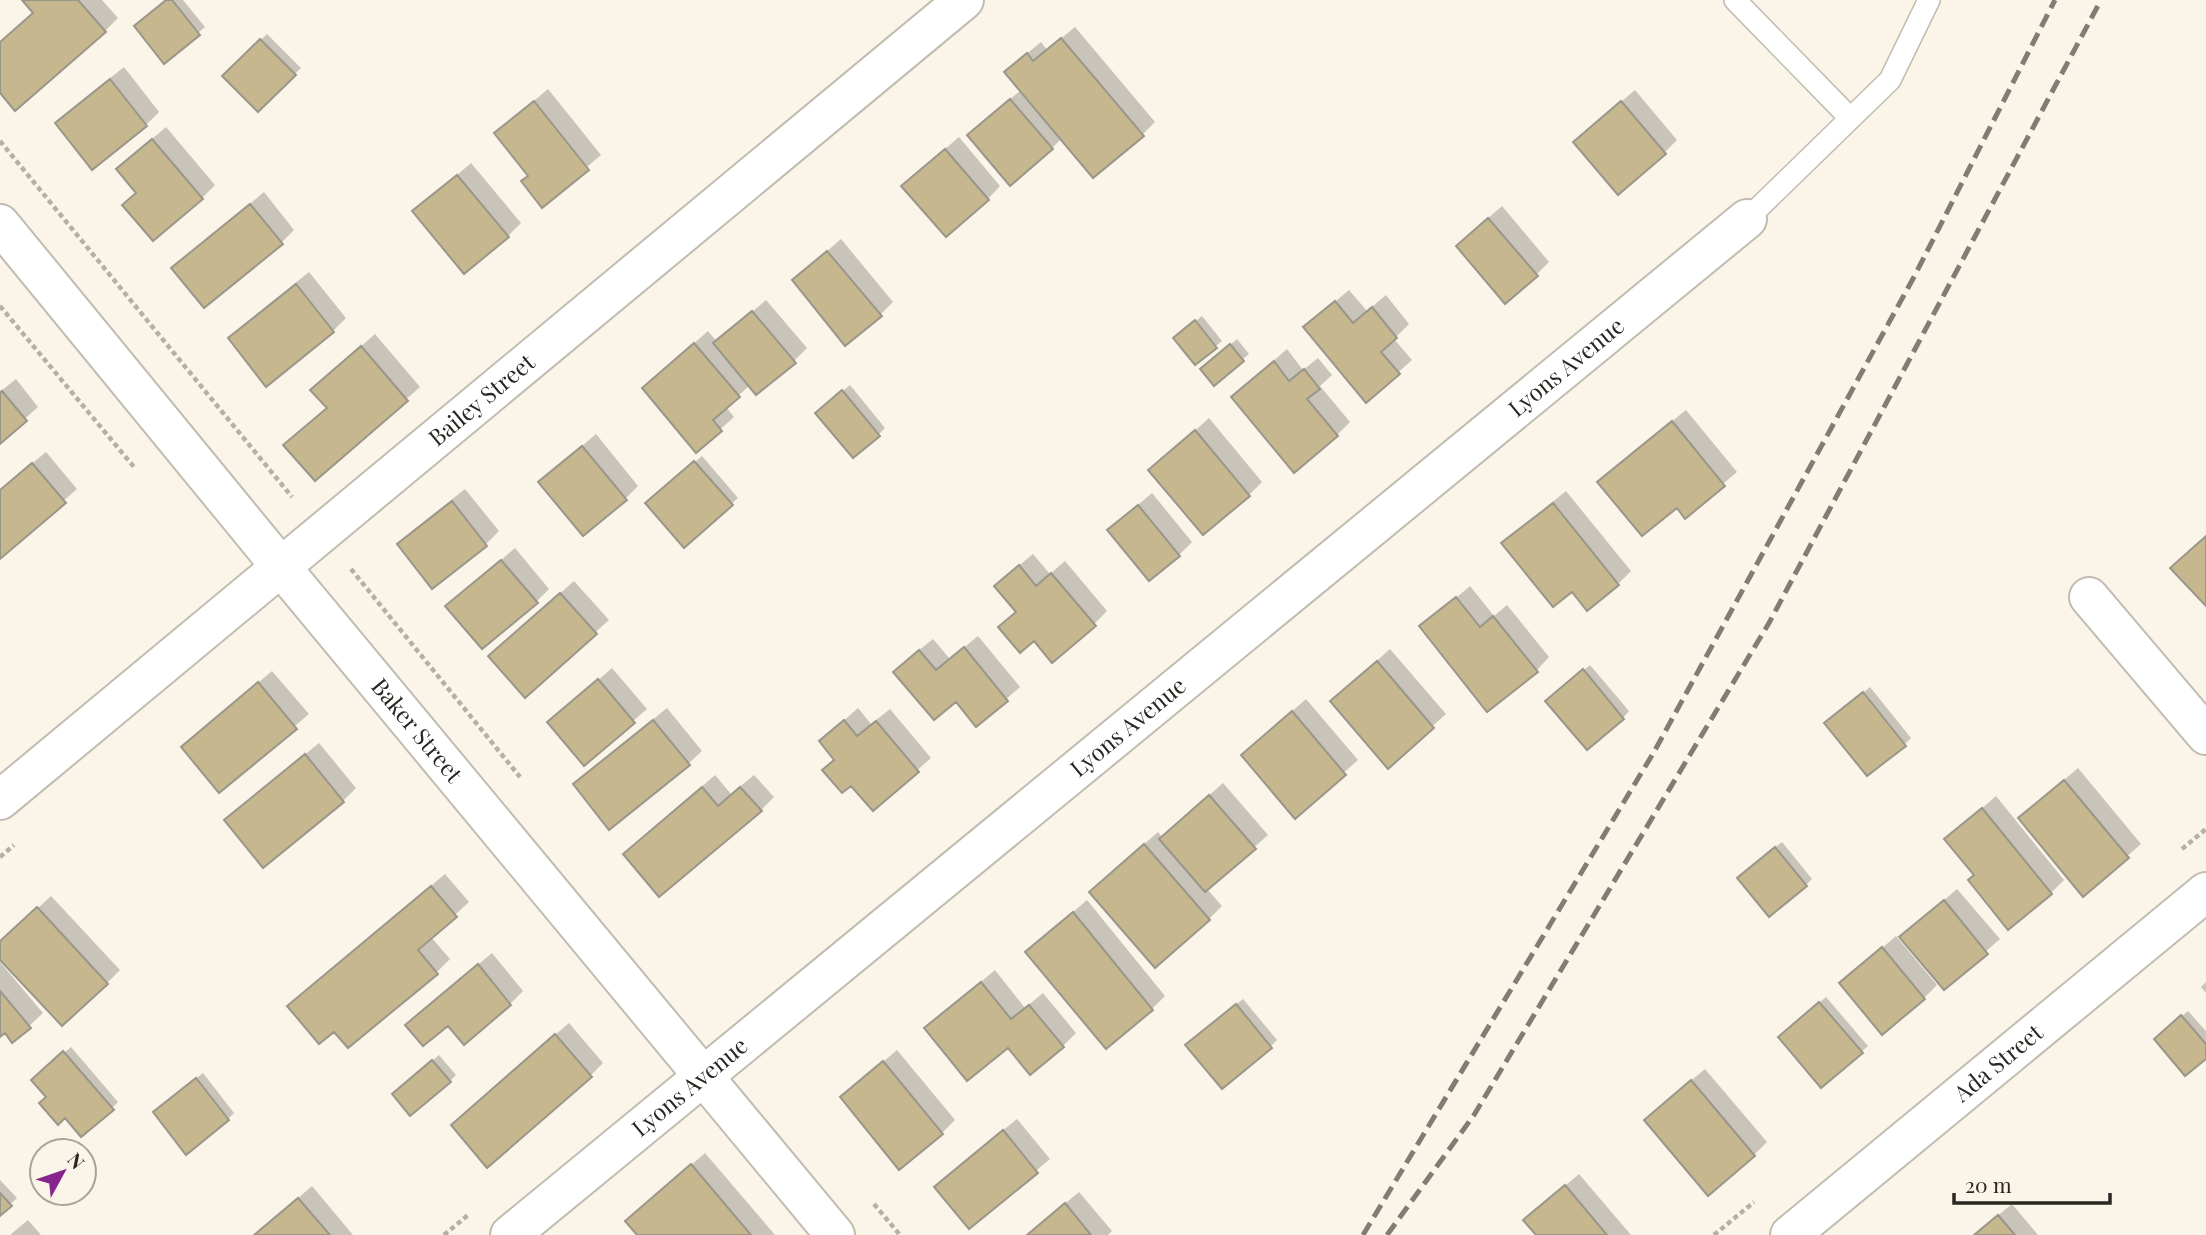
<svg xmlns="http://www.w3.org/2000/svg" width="2206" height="1235" font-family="'Playfair Display',serif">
<rect width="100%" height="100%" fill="#faf5e8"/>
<path fill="#0003" d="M24 0H102L118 18 105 31 0 91V42L35 12Z
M167 0H183L205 27 198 33Z
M1075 27 1155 122 1142 135 1062 138 1052 148 983 122 1021 90 1019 60 1041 42 1047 50Z
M267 34 301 68 258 110 224 76Z
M124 67 159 112 146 125 92 167 57 123 70 110Z
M548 89 601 155 542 205 529 175 496 133Z
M1635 90 1677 140 1664 153 1588 130Z
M166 127 215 185 202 198 138 192 132 156Z
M959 137 1000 186 988 199 917 173Z
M471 163 521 223 508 236 415 211Z
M264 192 294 230 281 243 174 268Z
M1502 206 1549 262 1536 275 1471 233Z
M841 239 893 302 880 315 794 280Z
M309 272 346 318 333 331 230 338 243 325Z
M1349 290 1367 311 1386 295 1409 324 1394 339 1412 360 1367 400 1305 327Z
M766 300 807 348 794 361 750 385 726 407 734 417 697 450 657 376 708 331 717 342Z
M1202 316 1222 341 1195 363 1182 332Z
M375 334 420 387 315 479 299 432 328 407 326 377Z
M1237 339 1249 354 1214 383 1209 363Z
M1287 349 1303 370 1318 358 1332 375 1320 386 1350 422 1337 435 1233 397Z
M16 379 38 407 0 441V390L1 391Z
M850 385 885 428 878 435 823 407Z
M1686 410 1737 472 1685 516 1677 505 1613 469Z
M1209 418 1262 482 1249 495 1151 470Z
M596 434 638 486 625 499 540 482Z
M46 452 77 489 0 557V490Z
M702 456 738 498 731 504 654 497Z
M465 489 499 531 486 544H399L412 531Z
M1566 491 1631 571 1618 584 1572 590 1504 543 1517 531Z
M1152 493 1192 542 1179 555 1109 530Z
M515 548 549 589 536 602 448 606Z
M1033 554 1050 574 1065 561 1107 611 1094 624 1018 611 1010 573Z
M574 581 609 620 525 695 504 643Z
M1470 586 1494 616 1507 605 1549 657 1537 670 1422 627Z
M978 636 1020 687 977 724 957 699 908 659 933 639 950 659Z
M1390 649 1446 714 1388 766 1332 701Z
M1590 665 1629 711 1623 718 1554 695Z
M612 668 647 709 584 763 550 722Z
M272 671 309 714 220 790 183 747Z
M1870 687 1911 738 1905 744 1833 717Z
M1306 699 1358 760 1295 816 1256 743Z
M667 708 702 751 689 763 609 828 575 785 588 772Z
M858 708 871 724 890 709 931 758 873 809 821 741Z
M319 743 356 788 343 801 240 808Z
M2078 768 2141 844 2083 895 2020 818Z
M715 775 731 794 754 775 774 797 761 810 625 854Z
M1223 783 1268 835 1207 889 1222 906 1209 919 1104 879 1158 832 1162 837Z
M1996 796 2064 880 2051 893 1975 875 1947 839Z
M1782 842 1812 879 1806 885 1745 872Z
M445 874 469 902 431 937 450 959 437 972 348 1046 334 1029 289 1006Z
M1957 889 2000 939 1944 988 1902 937Z
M51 896 120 970 107 983 0 957V943Z
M1087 900 1165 996 1152 1009 1027 952Z
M1896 936 1937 985 1924 998 1842 983Z
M492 953 523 991 510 1004 448 1023 421 1012Z
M0 962 43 1013 13 1041 5 1030 0 1035Z
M995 970 1025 1008 1043 993 1076 1033 1063 1046 1008 1045 926 1028Z
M2206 982V993L2201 987Z
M1826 997 1868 1046 1861 1052 1787 1031Z
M1243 999 1277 1040 1271 1046 1193 1039Z
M2188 1011 2206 1031V1056L2162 1033Z
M569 1023 603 1063 590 1076 466 1112Z
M71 1047 118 1102 112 1108 48 1097 39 1074Z
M897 1050 955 1120 942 1133 842 1097Z
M439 1055 456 1075 450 1081 400 1088Z
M1705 1069 1767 1142 1754 1155 1659 1107Z
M203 1073 234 1113 228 1119 161 1106Z
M1017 1119 1050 1159 970 1226 936 1187 949 1174Z
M705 1153 775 1235H639L627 1221Z
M1579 1174 1631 1235H1538L1539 1208Z
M0 1180 17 1198 0 1214Z
M312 1186 353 1235H254H255Z
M1079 1192 1112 1231 1108 1235H1027Z
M2012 1204 2038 1235H1974Z
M28 1220 41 1235H10Z"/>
<path fill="#c6b78f" stroke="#9a968a" stroke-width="2" d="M22 0H78L106 32 15 111 0 93V42L33 13Z
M166 0H172L200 35 164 64 134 26Z
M1061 38 1144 136 1093 178 1004 72 1027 53 1033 61Z
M260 39 296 75 258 112 222 76Z
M110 79 147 126 92 170 55 123Z
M1010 99 1053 149 1010 186 967 135Z
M534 101 589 170 542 208 521 181 528 176 494 133Z
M1621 101 1666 154 1618 195 1573 142Z
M152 139 203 199 153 241 122 205 136 193 116 169Z
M945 149 989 200 946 237 901 186Z
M457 175 509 237 464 274 412 211Z
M250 204 283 244 204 308 171 268Z
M1488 218 1538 276 1505 304 1456 246Z
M827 251 882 316 845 346 792 280Z
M296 284 334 332 266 387 228 338Z
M1335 301 1353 323 1372 307 1397 338 1381 352 1400 374 1366 403 1303 327Z
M752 311 796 363 756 395 713 343Z
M1195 320 1217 348 1195 365 1173 338Z
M694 343 740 397 713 420 722 431 696 453 642 388Z
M1230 344 1244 361 1214 386 1200 369Z
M361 346 408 401 315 481 283 445 327 408 310 390Z
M1274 361 1289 381 1304 369 1320 389 1307 399 1338 436 1294 473 1231 397Z
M842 390 880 436 853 458 815 413Z
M2 391 27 421 0 444V393Z
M1672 421 1725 486 1685 519 1677 508 1642 536 1597 482Z
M1195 430 1250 496 1203 535 1148 470Z
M582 446 627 500 583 536 538 482Z
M694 461 733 505 684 548 645 503Z
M32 463 66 503 0 559V490Z
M452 501 487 546 432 589 397 544Z
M1553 503 1619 585 1587 611 1572 592 1553 607 1501 543Z
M1138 505 1180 556 1149 581 1107 530Z
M2206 536V606L2170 568Z
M501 560 538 603 482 649 445 606Z
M1019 565 1036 586 1051 573 1096 626 1052 663 1034 641 1020 653 998 627 1016 612 994 586Z
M560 593 597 634 525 698 488 656Z
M1456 597 1480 627 1493 616 1538 672 1487 712 1419 626Z
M964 647 1008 701 976 727 956 702 934 720 893 672 919 650 936 670Z
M1377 661 1434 728 1388 769 1330 701Z
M1583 669 1624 719 1587 750 1545 701Z
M598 679 635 723 584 766 547 722Z
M258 682 297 729 219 793 181 747Z
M1863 692 1906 746 1867 776 1824 723Z
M1292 711 1346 775 1295 819 1241 755Z
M653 720 690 765 609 830 573 784Z
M844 720 857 736 876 721 919 772 873 811 851 786 842 793 822 770 834 760 819 741Z
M305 754 344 802 263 868 224 820Z
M2064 780 2129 858 2083 897 2018 818Z
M702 787 718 806 740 787 762 811 659 897 623 854Z
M1209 795 1256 849 1205 892 1159 839Z
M1982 808 2052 894 2008 930 1968 880 1974 875 1944 839Z
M1144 844 1210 920 1155 968 1089 892Z
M1775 847 1807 886 1769 917 1737 878Z
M431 886 457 917 418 950 438 974 348 1048 334 1032 319 1044 287 1006Z
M1944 900 1988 954 1944 990 1899 937Z
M37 907 108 984 62 1026 0 960V941Z
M1073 912 1153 1010 1106 1049 1025 952Z
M1882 947 1925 999 1882 1035 1839 983Z
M478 964 511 1005 464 1045 448 1026 423 1046 405 1025Z
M981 982 1011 1019 1029 1005 1064 1047 1030 1075 1008 1048 967 1081 924 1028Z
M0 991 31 1028 12 1043 5 1033 0 1037Z
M1819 1002 1863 1053 1821 1088 1778 1037Z
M1236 1004 1272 1048 1222 1089 1185 1045Z
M2181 1015 2206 1044V1059L2185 1076 2154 1039Z
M555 1034 592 1077 487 1168 451 1125Z
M63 1051 114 1110 81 1137 65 1118 58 1125 39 1103 46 1097 31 1080Z
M432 1060 451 1082 410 1116 392 1094Z
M883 1061 943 1134 899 1170 840 1097Z
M196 1078 229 1120 186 1155 153 1112Z
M1691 1080 1755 1156 1708 1196 1644 1120Z
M1003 1130 1038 1173 969 1229 934 1187Z
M691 1164 751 1235H637L625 1221Z
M1565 1185 1607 1235H1536L1523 1220Z
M0 1193 12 1206 0 1216Z
M298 1198 330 1235H254Z
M1065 1203 1091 1235H1027Z
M1998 1215 2015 1235H1974Z"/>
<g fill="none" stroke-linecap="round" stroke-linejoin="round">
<defs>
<path id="service" d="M1735 0 1850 118
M1747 219 1890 80 1929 0"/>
<g id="minor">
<path id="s1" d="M0 224 281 567 835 1235"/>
<path d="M2089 597 2206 735"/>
<path id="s2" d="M0 800 964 0"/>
<path id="s3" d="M510 1235 1747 219"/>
<path id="s4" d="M1790 1235 2206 892"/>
</g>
</defs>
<use href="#service" stroke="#c1bcb0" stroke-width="24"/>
<use href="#minor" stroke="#c1bcb0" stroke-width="42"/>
<path stroke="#b4b0a6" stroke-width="4.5" stroke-dasharray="5 3.5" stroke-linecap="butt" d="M0 141 292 497
M0 306 134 467
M351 569 520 777
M2182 849 2206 829
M0 857 14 845
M874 1204 900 1235
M444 1235 468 1215
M1714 1235 1754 1202"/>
<use href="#service" stroke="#fff" stroke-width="21"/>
<use href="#minor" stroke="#fff" stroke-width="38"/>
<path stroke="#817d75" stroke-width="5" stroke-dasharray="14 7" stroke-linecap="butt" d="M1363 1235 1654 752 1915 275 2055 0
M1387 1235 1474 1115 1769 623 2101 0"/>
</g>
<g text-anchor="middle" stroke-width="5" stroke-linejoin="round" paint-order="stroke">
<g font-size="23" fill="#292722" stroke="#faf5e8">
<text dy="8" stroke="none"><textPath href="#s3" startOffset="1367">Lyons Avenue</textPath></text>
<text dy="8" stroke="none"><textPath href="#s2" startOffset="626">Bailey Street</textPath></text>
<text dy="8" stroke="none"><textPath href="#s3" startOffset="800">Lyons Avenue</textPath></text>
<text dy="8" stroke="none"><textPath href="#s1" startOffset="656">Baker Street</textPath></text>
<text dy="8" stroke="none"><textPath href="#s4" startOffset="270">Ada Street</textPath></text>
<text dy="8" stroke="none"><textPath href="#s3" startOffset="233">Lyons Avenue</textPath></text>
</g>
</g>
<g transform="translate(63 1172) rotate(50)"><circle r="33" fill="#faf5e8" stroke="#a6a399" stroke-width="2"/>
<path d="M0-5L12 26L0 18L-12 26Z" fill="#87248d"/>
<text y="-10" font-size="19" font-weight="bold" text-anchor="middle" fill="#292722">N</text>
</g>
<path d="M1954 1193v10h156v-10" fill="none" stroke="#292722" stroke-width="3.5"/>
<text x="1965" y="1193" font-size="21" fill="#292722" stroke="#faf5e8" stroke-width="5" paint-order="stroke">20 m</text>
</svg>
